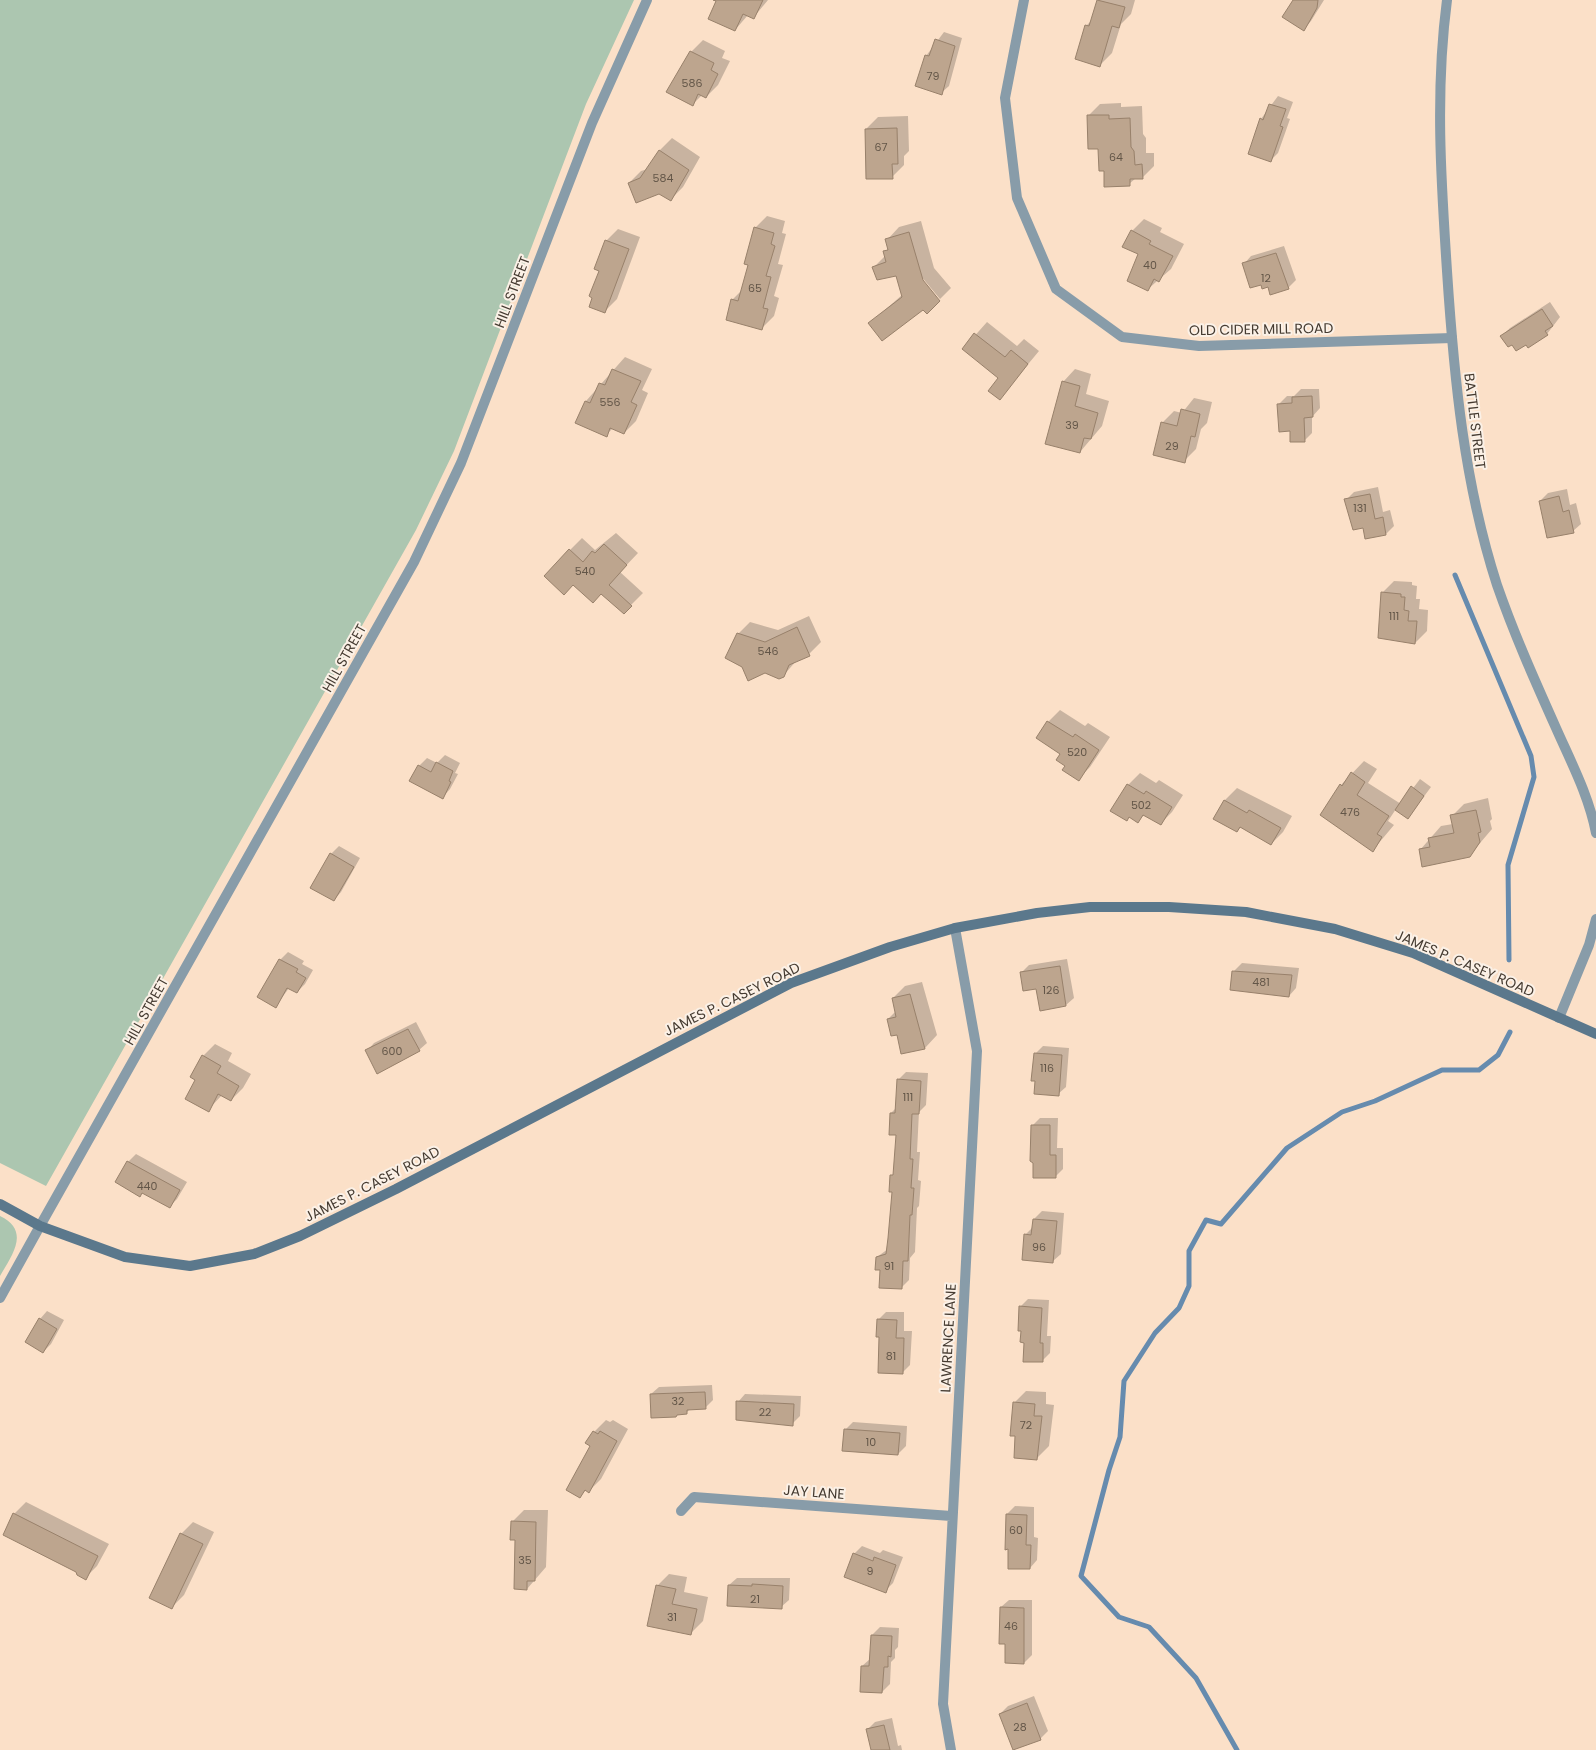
<svg xmlns="http://www.w3.org/2000/svg" width="1596" height="1750" font-family="Poppins,sans-serif">
<rect width="100%" height="100%" fill="#fbe0c8"/>
<path fill="#acc6b0" d="M0 0H634L586 104 454 451 416 530 46 1186 0 1163Z
M0 1216C31 1231 12 1255 0 1276Z"/>
<path fill="#0003" d="M718 0H768L754 17 748 15 735 30Z
M1098 0H1135L1131 14 1121 24 1112 53 1100 65 1086 26 1092 20Z
M1295 0H1324L1311 21 1304 29Z
M944 32 962 38 949 86 941 93 926 56Z
M703 40 725 51 722 58 730 61 718 85 706 97 702 95 693 104 691 52Z
M1278 96 1293 102 1287 118 1290 119 1278 153 1270 161 1261 119Z
M1121 103V107L1142 106 1143 134 1146 138V153H1154V166L1142 178H1136L1129 184 1105 170 1088 116 1100 104Z
M908 116 909 151 904 156V165L892 177 866 129 878 117Z
M672 138 700 157 683 187 671 199 659 193 629 183 641 171 648 169 660 150Z
M767 216 785 221 782 233 786 234 778 264 783 265 774 296 779 298 774 316 762 328 732 300 743 289 750 264 755 228Z
M1144 219 1162 228 1160 232 1184 244 1171 269 1148 289 1132 231Z
M921 221 934 268 951 288 940 299 920 275 923 309 870 323 902 295 896 275 874 267 886 255 885 252 889 248 887 240 899 227Z
M618 229 640 237 617 299 605 311 600 270 606 241Z
M1284 246 1296 280 1288 288 1262 283 1244 264 1251 256Z
M1550 302 1560 317 1547 334 1526 343H1512L1502 336 1510 328Z
M987 322 1017 346 1024 339 1039 351 1000 398V378L963 349Z
M625 357 652 369 642 390 648 393 636 421 624 433 613 428 606 435 577 422 586 401Z
M1075 369 1091 374 1086 394 1109 401 1102 426 1080 452 1063 382Z
M1301 389H1319L1320 408 1312 417V433L1305 440 1291 430 1279 404 1287 396H1294Z
M1194 398 1212 402 1207 423 1201 429 1196 449 1184 461 1162 423 1174 411 1182 413Z
M1378 487 1383 512 1390 510 1394 526 1386 534 1364 526 1346 500 1354 492Z
M1567 489 1570 505 1576 503 1581 524 1573 531 1540 501 1548 493Z
M616 533 638 553 620 572 643 593 624 612 570 550 582 538 595 550Z
M1394 581 1412 582V585L1417 586 1416 599H1420L1419 609 1428 610 1427 631 1415 643 1382 593Z
M809 616 821 642 809 654 797 660 783 676 738 634 750 622 778 630Z
M1060 710 1085 726 1088 723 1110 737 1090 767 1078 779 1066 765 1062 753 1038 738 1048 722Z
M445 755 460 763 455 773 458 774 450 789 443 797 419 766 427 758 437 763Z
M1364 761 1377 769 1368 783 1401 804 1420 779 1431 787 1408 818 1396 809 1388 821 1394 825 1373 850 1322 815 1341 785Z
M1140 773 1156 783 1159 780 1183 795 1172 812 1160 824 1145 814 1138 821 1128 785Z
M1237 788 1292 816 1283 832 1271 844 1241 827 1237 831 1215 818 1225 800Z
M1488 798 1492 819 1490 821 1492 829 1469 856 1420 850 1441 826 1453 824 1452 816 1464 804Z
M339 846 360 858 341 892 334 900 331 854Z
M288 952 304 961 302 964 313 970 305 984 297 992 289 988 276 1006 280 960Z
M1067 959 1074 998 1066 1005 1037 987 1021 973 1029 965Z
M1242 963 1299 968 1296 988 1289 996 1234 971Z
M922 982 937 1035 925 1048 888 1019 896 1011 893 998 905 986Z
M416 1022 427 1043 419 1050 367 1051 374 1043Z
M215 1044 232 1053 228 1061 251 1074 243 1088 231 1100 222 1095 208 1110 197 1080 203 1056Z
M1043 1046 1069 1048 1066 1087 1058 1094 1035 1054Z
M906 1072 928 1073 926 1105 919 1112 917 1152H920L918 1180 921 1181 919 1206 917 1208 915 1252 910 1258 909 1280 901 1288 881 1269 877 1257 888 1249 893 1191 892 1176 894 1173 897 1134 891 1113 896 1108 898 1080Z
M1040 1118H1058L1057 1148H1063V1169L1055 1177 1032 1126Z
M136 1154 187 1182 177 1199 169 1207 143 1192 140 1195 117 1182 128 1162Z
M1042 1211 1064 1213 1061 1254 1053 1261 1025 1235 1033 1227 1034 1219Z
M1028 1299 1049 1300 1047 1336H1051L1050 1353 1042 1361 1020 1307Z
M47 1311 64 1320 51 1344 43 1352 40 1319Z
M886 1312H904V1331H912L910 1365 902 1373 881 1336 878 1320Z
M712 1385 713 1400 705 1408H691L686 1413 651 1394 659 1387Z
M1026 1391 1046 1392V1404L1054 1405 1049 1446 1037 1458 1017 1435 1014 1403Z
M745 1394 801 1396 800 1416 792 1424 738 1402Z
M606 1420 610 1422 613 1420 628 1429 601 1479 589 1491 586 1490 580 1496 594 1432Z
M853 1422 907 1426 906 1446 898 1454 845 1430Z
M26 1502 109 1544 97 1566 85 1578 14 1514Z
M1015 1506 1034 1507V1537L1038 1538 1037 1560 1030 1568 1007 1514Z
M524 1510H548L546 1567 527 1589 512 1522Z
M193 1522 214 1532 184 1595 172 1607 181 1534Z
M862 1546 880 1553 883 1550 903 1557 893 1583 885 1591 854 1554Z
M669 1574 687 1577 684 1592 708 1597 703 1621 691 1633 657 1586Z
M737 1578H790L789 1600 781 1607 729 1585Z
M1009 1600H1032V1655L1024 1663 1007 1643 1001 1607Z
M880 1627 899 1628 898 1647 895 1650V1658L891 1662 890 1684 882 1692 862 1666 870 1659 872 1635Z
M1034 1696 1048 1731 1040 1739 1000 1714 1008 1706Z
M892 1718 898 1746 901 1745 902 1750H872L867 1730 875 1722Z"/>
<g fill="none" stroke-linecap="round" stroke-linejoin="round">
<path stroke="#668bae" stroke-width="5" d="M1455 575 1531 756 1534 777 1508 865 1509 960
M1237 1750 1196 1678 1149 1627 1119 1617 1081 1576 1109 1470 1120 1437 1124 1381 1155 1333 1179 1308 1189 1286V1251L1206 1220 1221 1224 1287 1148 1342 1112 1375 1101 1442 1070H1479L1498 1055 1510 1032"/>
</g>
<path fill="#bda58e" stroke="#98816b" d="M713 0H763L754 19 743 14 735 31 708 19 716 1Z
M1097 0 1125 7 1119 28 1112 26 1100 67 1075 59 1085 25 1089 26Z
M1293 0H1318L1317 8 1304 31 1282 17Z
M935 39 955 46 942 95 915 86 925 55 929 56Z
M690 51 714 63 711 70 718 74 706 98 698 94 693 106 666 92Z
M1269 104 1286 109 1280 126 1283 127 1271 162 1248 154 1260 118 1263 120Z
M1087 115H1109V119L1130 118 1131 147 1134 151 1135 165 1142 164 1143 179H1130V186L1104 187V171H1099L1098 149H1088Z
M897 128 898 164H892L893 179H866L865 129Z
M659 150 689 170 671 201 659 194 636 203 628 183 640 178Z
M754 227 774 233 771 244 775 246 766 276 771 277 763 308 768 309 762 330 726 320 731 299 738 301 748 265 744 264Z
M1131 230 1151 241 1149 244 1173 256 1159 282 1154 279 1148 291 1127 281 1138 254 1122 247Z
M909 232 923 280 940 301 927 314 923 310 882 341 868 323 902 297 896 276 877 280 872 267 886 262 883 251 888 250 885 239Z
M605 240 629 249 605 313 589 307 592 298 589 296 599 271 594 269Z
M1276 253 1289 289 1270 295 1268 287 1262 289 1261 285 1250 288 1242 263Z
M1542 309 1553 326 1545 331 1548 335 1528 348 1526 345 1516 351 1512 345 1508 347 1500 336Z
M974 333 1005 357 1011 350 1028 364 1000 400 988 391 998 378 962 349Z
M612 369 641 381 631 402 637 405 624 434 610 428 607 437 575 423 585 401 590 403 599 383 605 385Z
M1062 381 1080 386 1075 406 1098 413 1091 439 1084 438 1080 453 1045 444Z
M1312 396 1313 417 1304 418 1305 442H1290V431L1279 432 1277 404 1292 403V397Z
M1181 409 1200 414 1195 437 1191 436 1185 463 1153 455 1161 422 1177 426Z
M1370 494 1375 519 1383 517 1386 535 1365 539 1363 528 1353 530 1344 499Z
M1559 496 1563 512 1569 510 1574 533 1547 538 1539 501Z
M604 544 627 565 609 585 632 606 624 614 601 594 593 603 573 585 564 595 544 576 569 549 583 562 592 551 595 553Z
M1381 592 1401 594V597H1405L1404 610 1409 611 1408 621H1417L1415 644 1378 638Z
M797 627 810 656 789 665 784 677 779 679 765 673 748 681 742 667 725 658 737 633 765 642Z
M1047 721 1073 737 1075 734 1099 750 1079 781 1062 770 1065 766 1056 760 1060 754 1036 738Z
M436 762 453 771 449 781 451 782 443 799 409 781 418 765 431 772Z
M1351 772 1365 782 1357 795 1389 816 1377 834 1382 837 1373 852 1320 815 1340 784 1342 786Z
M1127 784 1144 794 1146 791 1172 807 1161 825 1143 815 1138 823 1129 817 1127 821 1110 811Z
M1411 786 1424 796 1408 819 1395 810Z
M1224 800 1247 813 1249 810 1281 828 1271 845 1240 827 1237 832 1213 819Z
M1476 810 1481 832 1478 833 1480 842 1470 857 1422 867 1419 849 1430 847 1428 838 1454 833 1450 815Z
M330 853 354 867 334 901 310 888Z
M279 959 298 969 296 972 306 978 297 993 287 988 276 1008 257 997Z
M1060 966 1066 1006 1040 1011 1036 989 1023 991 1020 972Z
M1232 971 1292 975 1289 997 1230 990Z
M910 994 925 1049 901 1054 897 1035 891 1036 887 1019 896 1017 892 998Z
M408 1029 420 1051 377 1074 365 1050Z
M1034 1053 1062 1055 1059 1096 1034 1094 1035 1081H1031Z
M202 1055 221 1066 217 1073 239 1086 231 1101 218 1094 209 1112 185 1099 195 1080 190 1077Z
M897 1079 921 1081 919 1114H912L910 1159H913L911 1188H914L912 1215H910L908 1261H903L902 1289 879 1288 880 1270H875L876 1257 886 1254 888 1238 892 1192H889L890 1175H893L896 1135H889L890 1113H895Z
M1031 1125H1050V1155H1056V1178H1033V1163L1030 1161Z
M127 1161 180 1190 170 1208 142 1193 140 1197 115 1182Z
M1033 1219 1057 1221 1053 1263 1022 1260 1024 1234 1031 1235Z
M1019 1306 1042 1308 1040 1343H1043V1362H1023L1024 1343 1020 1342 1021 1331H1018Z
M39 1318 57 1329 43 1353 25 1342Z
M877 1319 897 1320 896 1338H904L903 1374 878 1373 879 1337H876Z
M705 1392 706 1409 687 1410V1414L677 1415 676 1417 651 1418 650 1394Z
M736 1401 794 1404 793 1426 736 1420Z
M1013 1402 1035 1404 1034 1416H1042L1037 1460 1014 1458 1015 1436H1010Z
M844 1429 900 1433 898 1455 842 1451Z
M593 1431 598 1434 600 1431 617 1441 589 1493 585 1490 580 1498 566 1490 590 1446 585 1443Z
M13 1513 98 1556 86 1580 77 1575 76 1572 3 1535Z
M1006 1514 1027 1515 1026 1545H1031L1030 1569H1008V1549L1005 1550Z
M511 1521 536 1522 535 1581H527V1590L514 1589 515 1540H510Z
M180 1533 203 1544 172 1609 149 1598Z
M853 1553 873 1561 874 1557 896 1565 886 1593 844 1577Z
M752 1584 783 1586 782 1609 727 1606 728 1585 752 1586Z
M656 1585 676 1589 672 1604 697 1609 691 1635 647 1626Z
M1000 1607 1024 1608V1664L1005 1663V1644H999Z
M871 1635 892 1636 891 1657 888 1656V1667H884L882 1693 860 1692 861 1666H869Z
M1027 1703 1041 1740 1013 1750 999 1714Z
M884 1725 890 1750H871L866 1729Z"/>
<g fill="none" stroke-linecap="round" stroke-linejoin="round">
<path stroke="#889ca9" stroke-width="10" d="M1024 0 1005 98 1017 198 1056 289 1122 337 1199 346 1452 338
M40 1226 414 562 461 463 592 123 647 0
M681 1511 694 1497 951 1516
M951 1750 943 1704 977 1051 955 928"/>
<path stroke="#889ca9" stroke-width="10" d="M1447 0C1435 91 1441 180 1447 271 1454 378 1464 483 1497 585 1514 634 1535 681 1556 728 1571 762 1589 796 1596 833
M1559 1018 1589 945 1596 919
M0 1298 40 1226"/>
<path stroke="#5b788c" stroke-width="10" d="M0 1204 40 1226 125 1257 190 1266 254 1254 300 1236 396 1189 791 983 890 947 955 928 1037 913 1090 907H1169L1246 912 1335 929 1413 953 1596 1034"/>
</g>
<g text-anchor="middle" stroke-width="4" stroke-linejoin="round" paint-order="stroke">
<g font-size="11" fill="#635648">
<text x="933" y="80">79</text>
<text x="692" y="87">586</text>
<text x="881" y="151">67</text>
<text x="1116" y="161">64</text>
<text x="663" y="182">584</text>
<text x="1150" y="269">40</text>
<text x="1266" y="282">12</text>
<text x="755" y="292">65</text>
<text x="610" y="406">556</text>
<text x="1072" y="429">39</text>
<text x="1172" y="450">29</text>
<text x="1360" y="512">131</text>
<text x="585" y="575">540</text>
<text x="1394" y="620">111</text>
<text x="768" y="655">546</text>
<text x="1077" y="756">520</text>
<text x="1141" y="809">502</text>
<text x="1350" y="816">476</text>
<text x="1261" y="986">481</text>
<text x="1051" y="994">126</text>
<text x="392" y="1055">600</text>
<text x="1047" y="1072">116</text>
<text x="908" y="1101">111</text>
<text x="147" y="1190">440</text>
<text x="1039" y="1251">96</text>
<text x="889" y="1270">91</text>
<text x="891" y="1360">81</text>
<text x="678" y="1405">32</text>
<text x="765" y="1416">22</text>
<text x="1026" y="1429">72</text>
<text x="871" y="1446">10</text>
<text x="1016" y="1534">60</text>
<text x="525" y="1564">35</text>
<text x="870" y="1575">9</text>
<text x="755" y="1603">21</text>
<text x="672" y="1621">31</text>
<text x="1011" y="1630">46</text>
<text x="1020" y="1731">28</text>
</g>
<g font-size="14" fill="#453b31" stroke="#fbf1e7">
<text transform="translate(512 292) rotate(-69)" y="5">HILL STREET</text>
<text transform="translate(1261 329) rotate(-1)" y="5">OLD CIDER MILL ROAD</text>
<text transform="translate(1475 421) rotate(83)" y="5">BATTLE STREET</text>
<text transform="translate(344 658) rotate(-61)" y="5">HILL STREET</text>
<text transform="translate(1465 963) rotate(23)" y="5">JAMES P. CASEY ROAD</text>
<text transform="translate(732 999) rotate(-26)" y="5">JAMES P. CASEY ROAD</text>
<text transform="translate(146 1011) rotate(-61)" y="5">HILL STREET</text>
<text transform="translate(372 1184) rotate(-27)" y="5">JAMES P. CASEY ROAD</text>
<text transform="translate(948 1338) rotate(-87)" y="5">LAWRENCE LANE</text>
<text transform="translate(814 1492) rotate(4)" y="5">JAY LANE</text>
</g>
</g>
</svg>
